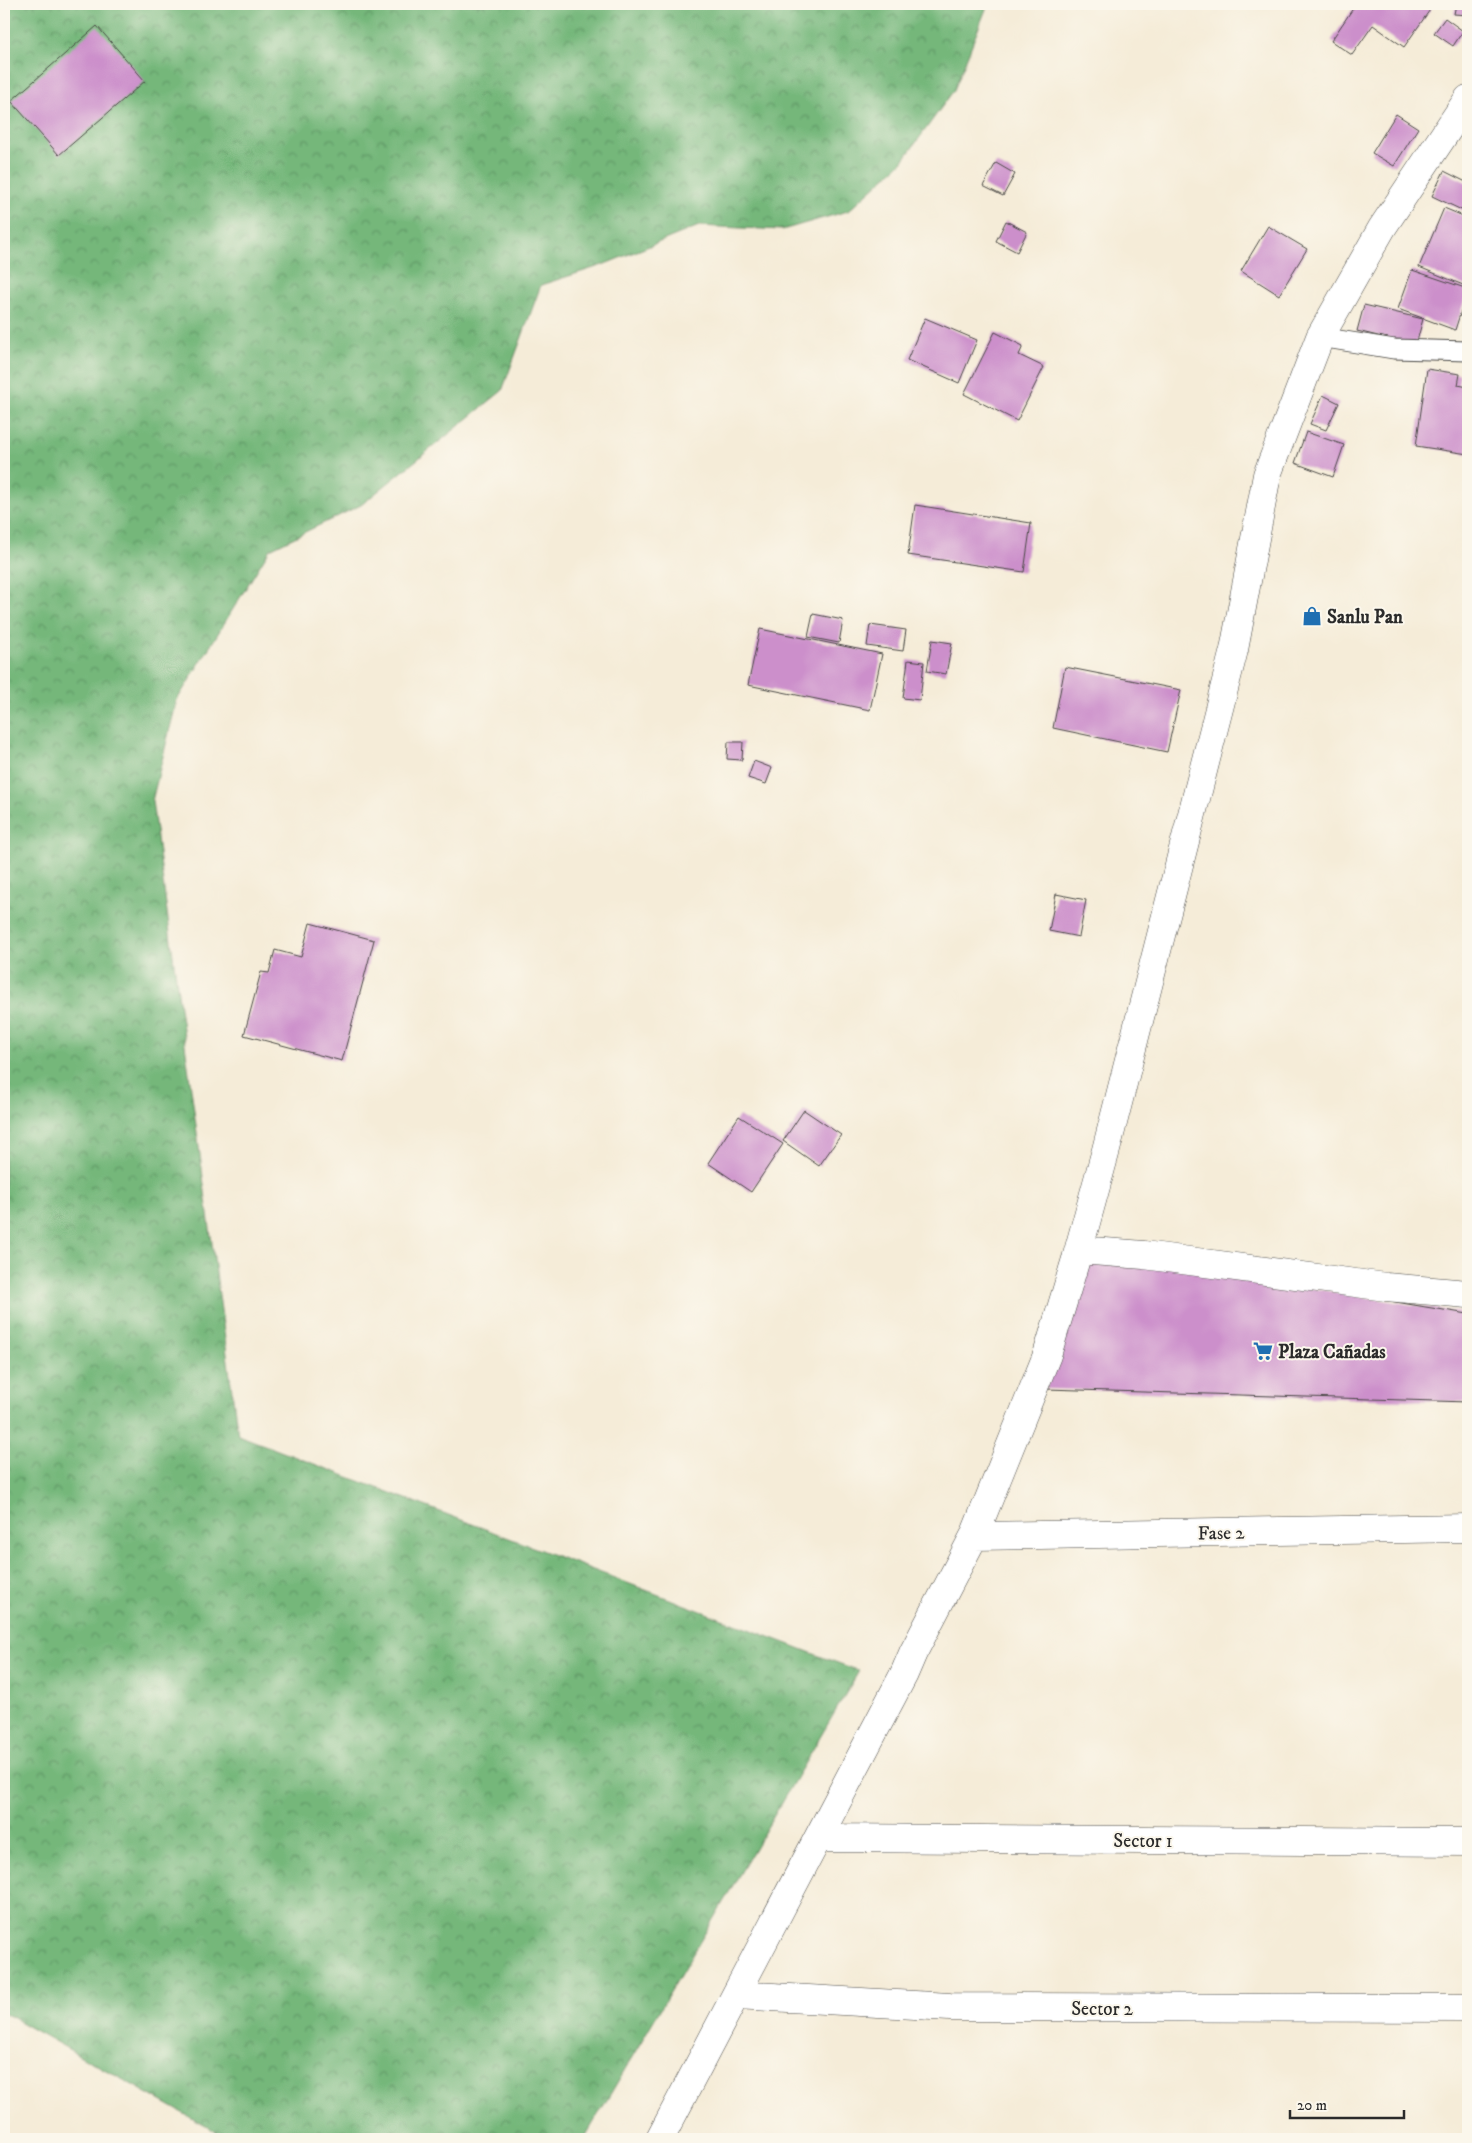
<svg xmlns="http://www.w3.org/2000/svg" width="1472" height="2143" font-family="'IM FELL DW Pica',serif">
<defs>
<pattern id="forest-crowns" width="20" height="18" patternUnits="userSpaceOnUse" patternTransform="scale(1.25)"><rect width="20" height="18" fill="#74b77a"/><path d="M2 6a3 3 0 1 1 6 0M12 15a3 3 0 1 1 6 0" fill="none" stroke="#5f9564"/></pattern>
</defs>
<rect width="100%" height="100%" fill="#fbf7ec"/>
<filter id="ink" filterUnits="userSpaceOnUse"><feTurbulence type="fractalNoise" baseFrequency=".02" numOctaves="2"/><feDisplacementMap in="SourceGraphic" scale="10" xChannelSelector="R" yChannelSelector="G"/><feConvolveMatrix kernelMatrix="1 2 1 2 8 2 1 2 1" color-interpolation-filters="sRGB"/></filter>
<filter id="wash" filterUnits="userSpaceOnUse"><feTurbulence type="fractalNoise" baseFrequency=".0096" numOctaves="4" result="noise"/><feDisplacementMap in="SourceGraphic" scale="20" xChannelSelector="R" yChannelSelector="G"/><feGaussianBlur stdDeviation="1.12" result="paint"/><feColorMatrix in="noise" values="0 0 0 0 0 0 0 0 0 0 0 0 0 0 0 0 0 1.4 0 .05"/><feComposite in="paint" operator="in"/></filter>
<g filter="url(#wash)">
<rect width="100%" height="100%" fill="#f5ecd8"/>
<path fill="url(#forest-crowns)" stroke="#507152" d="M4 4H988L954 90 902 162 848 211 782 230 699 226 600 266 541 285 502 391 361 505 270 549 177 700 152 801 238 1435 859 1671 584 2139H229L4 2013Z"/>
<g id="blocks">
<path fill="#cc8fcb" d="M1356 4H1434L1404 47 1373 25 1352 55 1331 41Z
M1456 4H1468V15L1454 14Z
M1445 18 1463 31 1453 46 1434 33Z
M97 26 145 81 59 155 11 101Z
M1396 114 1418 128 1394 166 1372 153Z
M996 163 1015 174 1003 196 983 186Z
M1444 171 1468 183V213L1432 196Z
M1444 208 1468 218V287L1419 267Z
M1006 221 1027 232 1017 252 996 241Z
M1268 226 1307 249 1279 295 1241 271Z
M1412 270 1468 289 1455 330 1398 309Z
M1364 305 1423 319 1416 345 1357 331Z
M925 318 977 340 959 383 907 360Z
M995 332 1023 346 1019 355 1044 367 1017 421 964 394Z
M1427 369 1460 374 1458 385 1468 387V454L1416 446Z
M1323 395 1339 403 1326 430 1310 424Z
M1306 432 1344 445 1333 477 1295 463Z
M915 505 1031 523 1024 572 908 555Z
M813 614 843 620 839 643 808 637Z
M870 625 906 630 903 651 867 646Z
M760 629 882 654 870 710 748 685Z
M932 640 952 643 946 674 927 671Z
M908 660 924 662 920 700 903 698Z
M1065 667 1181 690 1167 752 1053 728Z
M728 742H743L742 760 727 759Z
M754 761 772 768 766 784 748 778Z
M1056 894 1086 900 1079 937 1049 931Z
M310 923 374 940 342 1061 244 1035 261 972 269 973 275 950 301 957Z
M804 1110 841 1135 819 1166 783 1141Z
M739 1116 783 1144 751 1192 708 1163Z
M1087 1251 1468 1314V1402L1046 1389Z"/>
</g>
</g>
<g filter="url(#ink)">
<use href="#blocks" fill-opacity="0" stroke="#494845" stroke-width="1"/>
<g fill="none" stroke-linecap="round" stroke-linejoin="round">
<defs>
<path id="service" d="M1320 337 1394 349 1468 351"/>
<path id="minor" d="M1079 1250 1144 1255 1386 1287 1468 1294
M974 1536 1468 1528
M819 1838 1468 1842
M736 1995 950 2007 1468 2008
M660 2139 904 1674 913 1653 974 1536 1047 1355 1076 1259 1106 1150 1234 650 1267 475 1320 337 1382 228 1468 99"/>
</defs>
<use href="#service" stroke="#494845" stroke-width="21"/>
<use href="#minor" stroke="#494845" stroke-width="29"/>
<use href="#service" stroke="#fff" stroke-width="19"/>
<use href="#minor" stroke="#fff" stroke-width="28"/>
</g>
</g>
<defs>
<symbol id="shop-bare" viewBox="-9 -9 18 18"><path d="M-5-2.5h2.3a2.7 3.5 0 0 1 5.4 0H5L5.5 6h-11ZM-1.5-2.5h3a1.5 2.3 0 0 0-3 0Z" fill="#1f6fb2" stroke="#fbf7ec" stroke-width="2.5" paint-order="stroke"/></symbol>
<symbol id="supermarket-bare" viewBox="-9 -9 18 18"><path d="M-6-5.5h2.5l.6 2H6L4.5 2H-2.5L-4.4-4H-6ZM-1.5 3.2a1.3 1.3 0 1 0 .1 0ZM3 3.2a1.3 1.3 0 1 0 .1 0Z" fill="#1f6fb2" stroke="#fbf7ec" stroke-width="2.5" paint-order="stroke"/></symbol>
</defs>
<g fill-rule="evenodd">
<use href="#shop-bare" x="1298" y="602" width="28" height="28"/>
<use href="#supermarket-bare" x="1249" y="1337" width="28" height="28"/>
</g>
<g text-anchor="middle" stroke-width="4" stroke-linejoin="round" paint-order="stroke">
<g font-size="19" font-weight="bold" fill="#2b2b2b" stroke="#fbf7ec" text-anchor="start">
<text x="1327" y="623">Sanlu Pan</text>
<text x="1278" y="1358">Plaza Cañadas</text>
</g>
<g font-size="19" fill="#2b2b2b" stroke="#fbf7ec">
<text transform="translate(1221 1532) rotate(-1)" y="7">Fase 2</text>
<text x="1143" y="1847">Sector 1</text>
<text x="1102" y="2015">Sector 2</text>
</g>
</g>
<rect width="1472" height="2143" fill="none" stroke="#fbf7ec" stroke-width="20"/>
<path d="M1290 2110v8h114v-8" fill="none" stroke="#2b2b2b" stroke-width="2.5"/>
<text x="1297" y="2110" font-size="15" fill="#2b2b2b" stroke="#fbf7ec" stroke-width="4" paint-order="stroke">20 m</text>
</svg>
